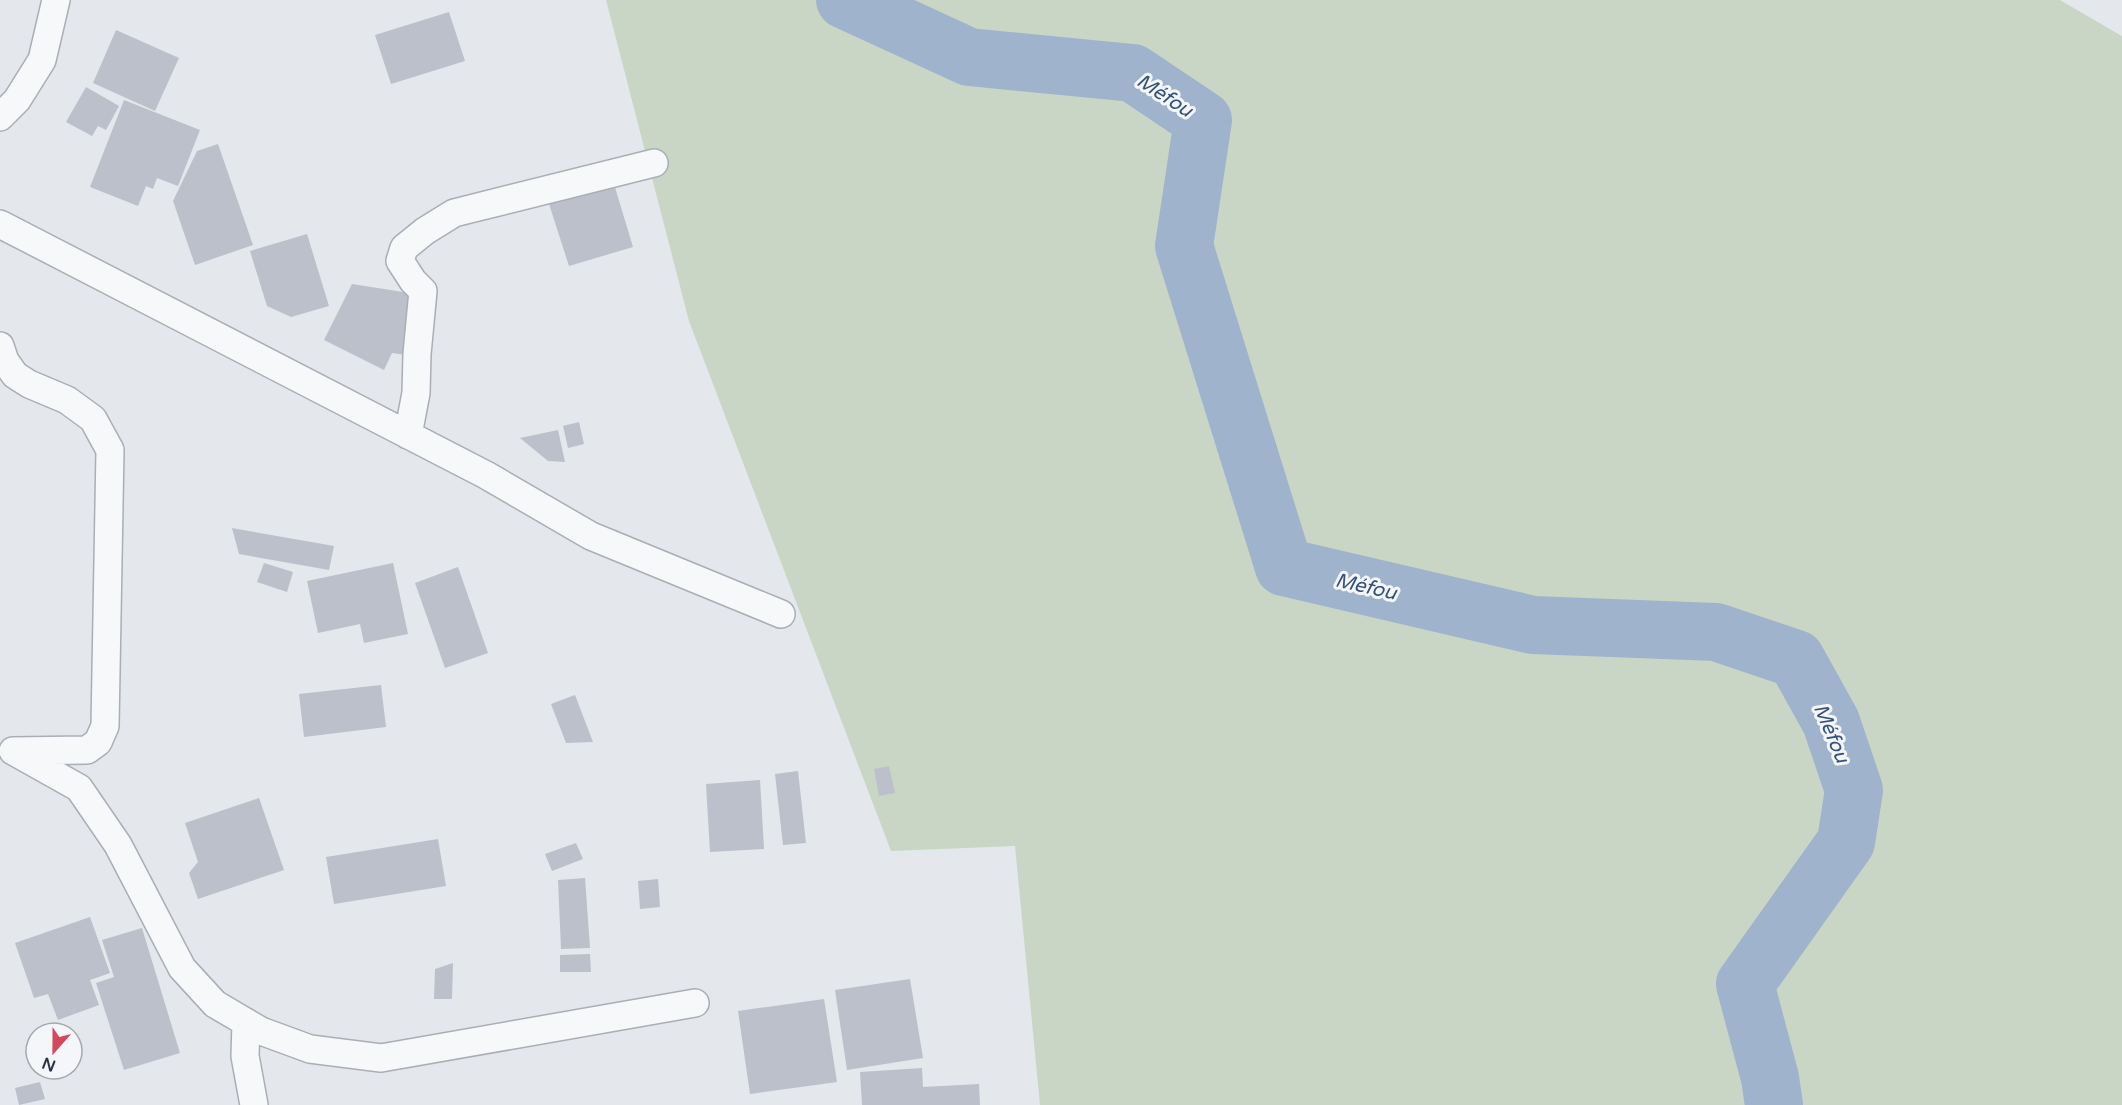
<svg xmlns="http://www.w3.org/2000/svg" width="2122" height="1105" font-family="'Varela Round',sans-serif">
<rect width="100%" height="100%" fill="#e4e7ec"/>
<path fill="#c9d6c5" d="M606 0H2060L2120 35 2122 36V1105H1040L1015 846 891 851 689 321Z"/>
<g fill="none" stroke-linecap="round" stroke-linejoin="round">
<path stroke="#9fb4cc" stroke-width="58" d="M845 0 969 57 1133 73 1203 120 1184 246 1284 567 1533 625 1716 632 1796 659 1831 722 1854 790 1846 842 1745 984 1770 1078 1774 1105"/>
</g>
<path fill="#bbc0ca" d="M449 12 465 61 391 84 375 35Z
M116 30 179 58 155 111 93 83Z
M86 87 119 106 106 130 98 126 92 136 66 122Z
M124 100 200 130 178 186 157 178 153 189 146 186 138 206 90 187Z
M218 144 253 245 195 265 173 201 197 151Z
M614 184 633 247 569 266 549 204Z
M307 234 329 306 291 317 267 306 250 251Z
M352 284 416 294 406 355 392 353 384 370 324 340Z
M579 422 584 444 568 448 563 426Z
M558 430 565 462 548 461 520 438Z
M232 528 334 546 329 570 239 554Z
M264 563 293 572 287 592 257 582Z
M393 563 408 634 364 643 360 624 318 633 307 581Z
M458 567 488 653 445 668 415 583Z
M381 685 386 727 304 737 299 694Z
M575 695 593 742 566 743 551 704Z
M889 766 895 793 879 796 874 769Z
M798 771 806 843 783 845 775 774Z
M760 780 764 849 710 852 706 784Z
M259 798 284 870 198 899 189 873 198 862 185 823Z
M438 839 446 886 334 904 326 857Z
M576 843 583 859 552 871 545 854Z
M585 878 590 948 561 949 558 880Z
M658 879 660 907 640 909 638 881Z
M90 917 110 973 90 980 99 1005 58 1020 48 994 34 998 15 943Z
M142 928 180 1053 124 1070 96 983 114 977 102 940Z
M590 954 591 972H560V955Z
M453 963 452 999H434L435 969Z
M910 979 923 1058 847 1070 835 990Z
M824 999 837 1082 750 1094 738 1011Z
M922 1068 923 1087 979 1084 980 1105H862L860 1072Z
M40 1082 45 1099 19 1105 15 1088Z"/>
<g fill="none" stroke-linecap="round" stroke-linejoin="round">
<defs>
<path id="minor" d="M0 117 17 100 42 60 56 0
M0 224 486 475 591 536 781 614
M0 346 5 361 15 375 29 384 67 400 93 419 110 450 105 726 98 742 87 750 13 751
M408 435 416 393 417 354 423 291 413 281 400 261 404 248 425 231 454 213 654 163
M13 751 79 788 118 845 182 968 215 1004 261 1031 310 1049 381 1058 695 1003
M246 1022 245 1056 254 1105"/>
</defs>
<use href="#minor" stroke="#a9aeb7" stroke-width="30"/>
<use href="#minor" stroke="#f7f8fa" stroke-width="27"/>
</g>
<g text-anchor="middle" stroke-width="6" stroke-linejoin="round" paint-order="stroke">
<g font-size="20" font-style="italic" fill="#34527a" stroke="#f4f6f9">
<text transform="translate(1165 95) rotate(33)" y="7">Méfou</text>
<text transform="translate(1366 586) rotate(13)" y="7">Méfou</text>
<text transform="translate(1832 733) rotate(67)" y="7">Méfou</text>
</g>
</g>
<g transform="translate(54 1051) rotate(201)"><circle r="28" fill="#f4f6f9" stroke="#a4a8b1" stroke-width="1.5"/>
<path d="M0-4.5L10 22L0 15L-10 22Z" fill="#d1495b"/>
<text y="-9" font-size="16" font-weight="bold" text-anchor="middle" fill="#2b3445">N</text>
</g>
</svg>
